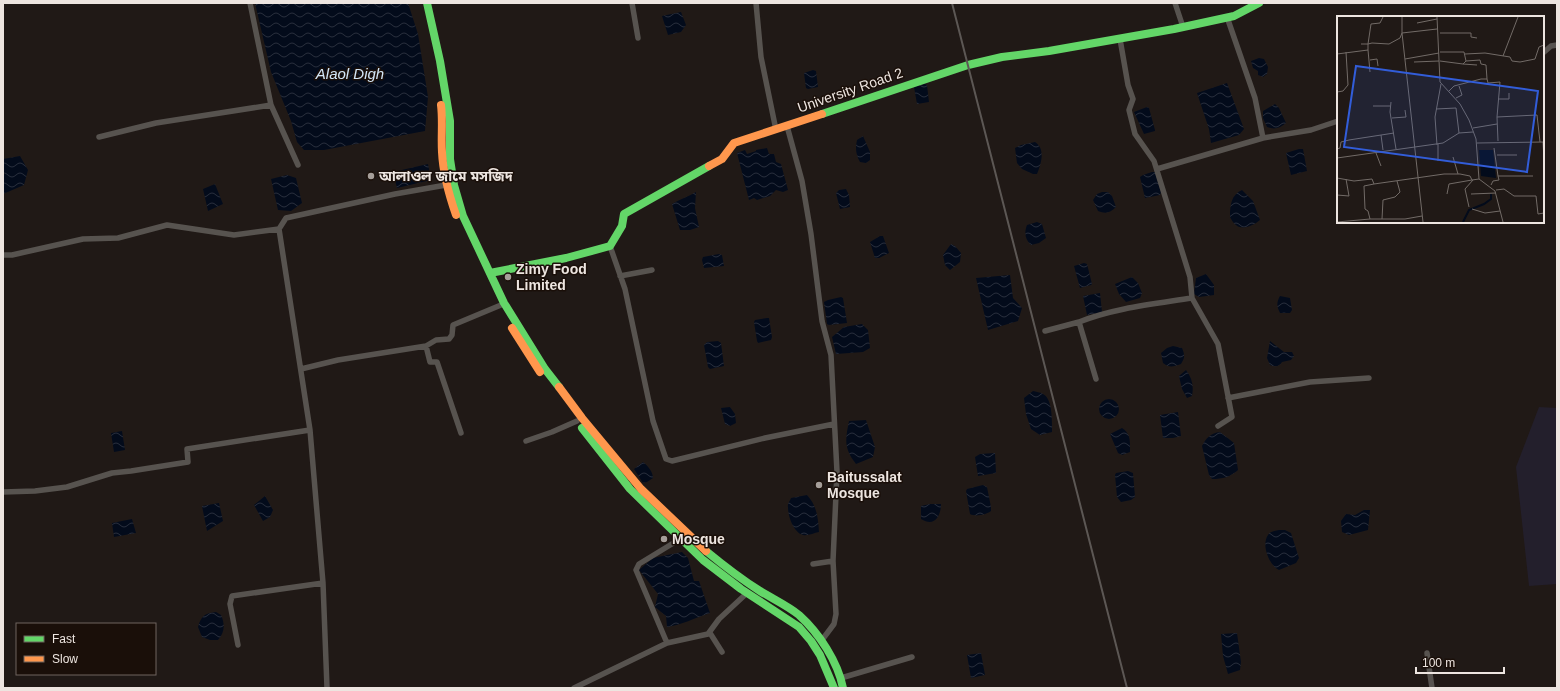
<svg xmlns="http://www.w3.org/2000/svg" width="1560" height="691" font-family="Arial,'Noto Sans Bengali',sans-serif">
<defs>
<pattern id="water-waves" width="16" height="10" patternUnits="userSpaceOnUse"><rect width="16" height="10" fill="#030b1b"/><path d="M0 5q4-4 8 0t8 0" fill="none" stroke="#282e3c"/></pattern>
</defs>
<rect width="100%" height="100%" fill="#201916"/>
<path fill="#231f2c" d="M1539 407 1557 408V584L1529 586 1516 467Z"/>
<path fill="url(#water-waves)" d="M255 3H408L418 34 428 97 425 131 324 150H304L297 142 291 121 271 72Z
M681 12 686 25 681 32 668 35 662 16Z
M1259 58 1264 59 1268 67 1267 74 1263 77 1258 75V71L1253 68 1251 61Z
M813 70 816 71 818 87 808 89 806 88 804 73Z
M1227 83 1244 129 1239 135 1211 143 1209 129 1197 93Z
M925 84 927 85 929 102 917 104 914 87Z
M1275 104 1279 108 1286 123C1280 128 1275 130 1267 127L1263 118V111Z
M1147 107 1149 108 1155 130V131L1144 134 1134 112Z
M863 136 870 152V160L866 163 860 162C856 155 855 148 857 140Z
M1035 142C1046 149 1041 164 1037 174H1033L1022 169 1017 163 1015 148 1021 145Z
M767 148 769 154H774L776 162 781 164 788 190 783 192 776 190 770 196 757 200 754 198 749 200 737 153 745 150 747 154 756 151V150Z
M1299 149H1303L1307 171 1291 175 1286 153Z
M20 156 28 170 24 185 3 194V176L5 173H3V159Z
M428 164 431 180 397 188 393 172Z
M1152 172H1155L1161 192 1160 195 1145 198 1140 177 1143 175Z
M287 175 296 178 302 203 291 211 278 210 271 179Z
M215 184 223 204 208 211 203 189Z
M846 189 849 195 850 207 840 209 836 193 839 190Z
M1242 190 1253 201 1260 220C1254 225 1243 231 1236 225 1233 223 1231 219 1230 217 1230 205 1231 195 1242 190Z
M696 192 695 208 699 227 690 230H680L672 204C680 199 688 197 696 192Z
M1102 192H1108L1112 196 1116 207C1110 213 1106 214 1098 211L1093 200 1097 194Z
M1037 222 1042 224 1046 238 1039 243 1031 245C1025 239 1024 233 1027 225Z
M880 236H883L889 253 879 258H875L870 242Z
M951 244 955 246 961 253 960 262 950 270 945 265 943 255Z
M719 254 722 255 724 266 704 268 702 260 703 257Z
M1084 263 1087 264 1092 284 1091 285 1080 288 1074 266Z
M1206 274 1214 285V295L1199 297 1194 294 1196 278Z
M1010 275 1013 298 1022 308 1018 321 988 330 976 278Z
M1132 277 1138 283 1142 293 1140 298 1126 302 1119 294 1115 284Z
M1100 293 1102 312 1087 315 1083 296Z
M1280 296 1290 298 1292 310 1290 313H1280C1277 307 1276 303 1280 296Z
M841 297 843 298 847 323 829 325 827 324 824 302 828 300Z
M767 318H769L772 337 771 340 758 343 757 341 754 322 755 320Z
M862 324 868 330 870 348 863 352 836 354 832 337 844 327Z
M718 341 721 343 724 366 710 369 708 367 704 345 707 342Z
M1270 341 1284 352H1292L1294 356 1291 360 1282 362C1279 367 1275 367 1270 365L1267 358Z
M1173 346 1182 348C1185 355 1185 358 1181 364 1173 367 1169 368 1163 363L1161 353 1167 348Z
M1186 370C1192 378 1194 386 1192 396L1187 398 1182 389 1179 376Z
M1033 391C1036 392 1040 392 1043 394 1053 399 1052 422 1052 432L1040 435 1031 429 1026 414 1024 398Z
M1099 409a10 10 0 1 1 20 0a10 10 0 1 1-20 0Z
M730 407 735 414 736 423 730 426 725 424 721 408Z
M1178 412 1181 436 1173 438H1163L1160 415Z
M866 420 875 447 873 457 856 464C844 448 845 441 849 421Z
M1122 428C1131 434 1130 441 1130 452L1122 455 1118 453 1110 434Z
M122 431 125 450 114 452 111 433Z
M1220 432 1234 443 1238 470C1230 477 1223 479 1212 479L1209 475 1202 446C1206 438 1211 433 1220 432Z
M995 453 996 473 978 476 975 457 980 454Z
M643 462C648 466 653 472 653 478L647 482 643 483 634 469Z
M1128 471 1133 473 1135 497 1131 500 1121 502 1117 497 1115 475 1116 473Z
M983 485 987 487 991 507V511C986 515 975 517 970 514L966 491 967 489Z
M807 495C817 506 818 517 819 532 814 533 808 536 803 535 793 532 788 516 788 507 787 504 790 501 791 498Z
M265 496 273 510 270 517 263 521 254 505Z
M219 503 223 521 207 531 202 506Z
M930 504H941C941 515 935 528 921 519V506Z
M1364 510H1370L1368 530 1349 535 1342 532 1341 521 1346 514 1355 515Z
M132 519 136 533 114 537 112 523Z
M1279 530H1285L1291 533 1299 558 1296 563 1279 570C1269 565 1261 545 1268 535 1270 531 1275 531 1279 530Z
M682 552 688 558 694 581H699L710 613C695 618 681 625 667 627L666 616 655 607 658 594 639 570 653 558Z
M216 612 221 615C225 624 225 632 218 640H210L202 637 198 627C201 616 205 613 216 612Z
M1237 633 1241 662 1240 670 1228 674 1223 656 1221 634Z
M981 653 985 675 971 678 967 655Z"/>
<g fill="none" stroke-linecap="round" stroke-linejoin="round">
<path stroke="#57534f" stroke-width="5.5" d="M250 3 271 105 298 165
M632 3 638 38
M756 3 761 57 776 130
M1175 3 1183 27
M1227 17 1255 98 1263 138
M1120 39 1128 85 1133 99 1129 110 1135 134 1154 161 1190 277 1192 298 1218 344 1232 417 1218 426
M1543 53 1551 46 1557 45
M787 126 802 181 811 234 822 321 831 355 837 472 833 561 836 614 834 624 822 640
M99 137 156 123 271 105
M1157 169 1263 138 1311 130 1338 121
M279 229 310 430
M610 246 625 289 653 421 666 459 672 461 765 438 834 424
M3 255H12L83 239 118 238 167 225 234 235 279 229 286 218 395 194 446 185
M620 276 652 270
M1045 331 1079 322
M426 346 430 362H437L461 433
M301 369 338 360 426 346 436 340 449 339 452 335 453 325 501 305
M1096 379 1079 322C1114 308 1154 304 1192 298
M1228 398 1310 382 1369 378
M526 441 552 432 577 421
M3 492 35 491 67 487 112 473 131 471 188 462 187 449 310 430 323 583 327 688
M813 564 833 561
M710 633 722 652
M667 643 636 570 639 564 680 539
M238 645 230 604 232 596 323 583
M1427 653 1432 688
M841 678 912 657
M574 688 667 643 708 634 719 619 747 593"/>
<path stroke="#63d668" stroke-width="8" d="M427 3 440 61 450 121V159L454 185 463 216 504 303 545 369 559 387
M822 114 968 65 1002 57 1049 51 1174 29 1234 16 1259 3
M490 273 566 258 610 246 622 226 624 214 709 166
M582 428 630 489 703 560 741 589 799 627 811 641 820 655 834 688
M706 551C723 565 741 579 760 591 773 599 788 606 799 615 819 633 838 662 843 688"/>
<path stroke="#ff974d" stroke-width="8" d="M441 105C443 121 441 136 442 152 443 173 449 195 456 215
M709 166 722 159 734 143 822 114
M512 328 540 372
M559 387 582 418 641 489 706 551"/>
<path stroke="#5c5754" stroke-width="2" d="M952 3 1127 688"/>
</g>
<g fill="#a59e99" stroke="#1a0f09" stroke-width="1.5">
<circle cx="371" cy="176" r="4"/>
<circle cx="508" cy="277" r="4"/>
<circle cx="819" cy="485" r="4"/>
<circle cx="664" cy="539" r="4"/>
</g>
<g text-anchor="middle" stroke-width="3" stroke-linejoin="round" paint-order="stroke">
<g font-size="14" fill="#ede5e0" stroke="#1a0f09">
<text transform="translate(850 90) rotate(-19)" y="5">University Road 2</text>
</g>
<g font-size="14" font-weight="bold" fill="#ede5e0" stroke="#1a0f09" text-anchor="start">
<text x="379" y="181">আলাওল জামে মসজিদ</text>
<text x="516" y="274">Zimy Food<tspan x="516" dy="16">Limited</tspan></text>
<text x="827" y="482">Baitussalat<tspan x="827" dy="16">Mosque</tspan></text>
<text x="672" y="544">Mosque</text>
</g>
<g font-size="15" font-style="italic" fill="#d3e6f7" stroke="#1a0f09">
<text x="350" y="79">Alaol Digh</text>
</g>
</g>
<g transform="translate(1337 16)">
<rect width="207" height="207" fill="#201916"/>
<path d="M142 134H156L159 162 144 160Z" fill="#030b1b"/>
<path fill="none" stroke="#030b1b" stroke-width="2" d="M126 206 132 194 147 188 154 183V178"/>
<path fill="none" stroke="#726b67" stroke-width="1" d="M65 1V17L86 206M100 1 103 66 123 88 132 104 139 123 142 163 158 175 166 206M80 7 100 3M103 17H134V21L140 22M24 28H31L34 8 43 7 46 1M31 34 33 56M103 36H127L129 45M0 38 31 34V28L35 27 52 28 63 22 65 17 100 13M128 38 148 37 173 41 175 45 183 46 198 43 202 31 207 29M166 40 181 1M68 43 102 37M33 44 40 43 41 50M103 45 126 48 129 45 143 44 144 48 149 49 150 63M77 46 102 45M126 48 140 49M112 75 117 70 144 63H150L151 67 163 66 160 101 200 99 203 126M0 76 6 75 11 69 9 36M119 82 125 79 122 70M161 83H172V77M54 86 53 96 59 133M36 90H53M99 93 119 92 122 117M160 101 161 125M55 102 69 101 68 94M136 112 160 108M44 119 46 134M206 126 207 144M140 127 207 126M101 128V145M100 129 98 101 104 68M157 132 161 160M0 133 3 132 4 126 12 124 57 117M39 137 44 150M160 139H180M116 141 121 158M0 142 106 127 122 117 136 116M0 162 17 165 35 163 37 168 107 158H123L133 160 135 164 142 163M154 169 156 165 162 164 161 160H196M159 174 167 173 177 180H199L201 198 207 197M110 178 112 168 135 164M134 178 159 177M0 179 12 180 9 163M132 191 128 173 136 164M135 193 148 197 163 195M33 203H68L85 200M45 203 46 184 58 181 63 176 60 165M0 206 33 203 31 195 28 193 27 170 37 168"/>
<path fill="#325dd9" fill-opacity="0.15" stroke="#325dd9" stroke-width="2" d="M19 50 201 75 190 156 7 131Z"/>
<rect width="207" height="207" fill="none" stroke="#ede5e0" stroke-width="2"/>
</g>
<rect width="1560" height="691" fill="none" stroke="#ede5e0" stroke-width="8"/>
<rect x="16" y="623" width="140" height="52" fill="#1a0f09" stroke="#6e655f"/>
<rect x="24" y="636" width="20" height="6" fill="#63d668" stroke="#6e655f"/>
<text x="52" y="643" font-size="12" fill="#ede5e0">Fast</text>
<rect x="24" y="656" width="20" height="6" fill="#ff974d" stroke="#6e655f"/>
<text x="52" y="663" font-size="12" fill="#ede5e0">Slow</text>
<path d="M1416 667v6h88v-6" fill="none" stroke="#ede5e0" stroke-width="2"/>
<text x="1422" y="667" font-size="12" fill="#ede5e0" stroke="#1a0f09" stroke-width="3" paint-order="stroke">100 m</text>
</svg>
